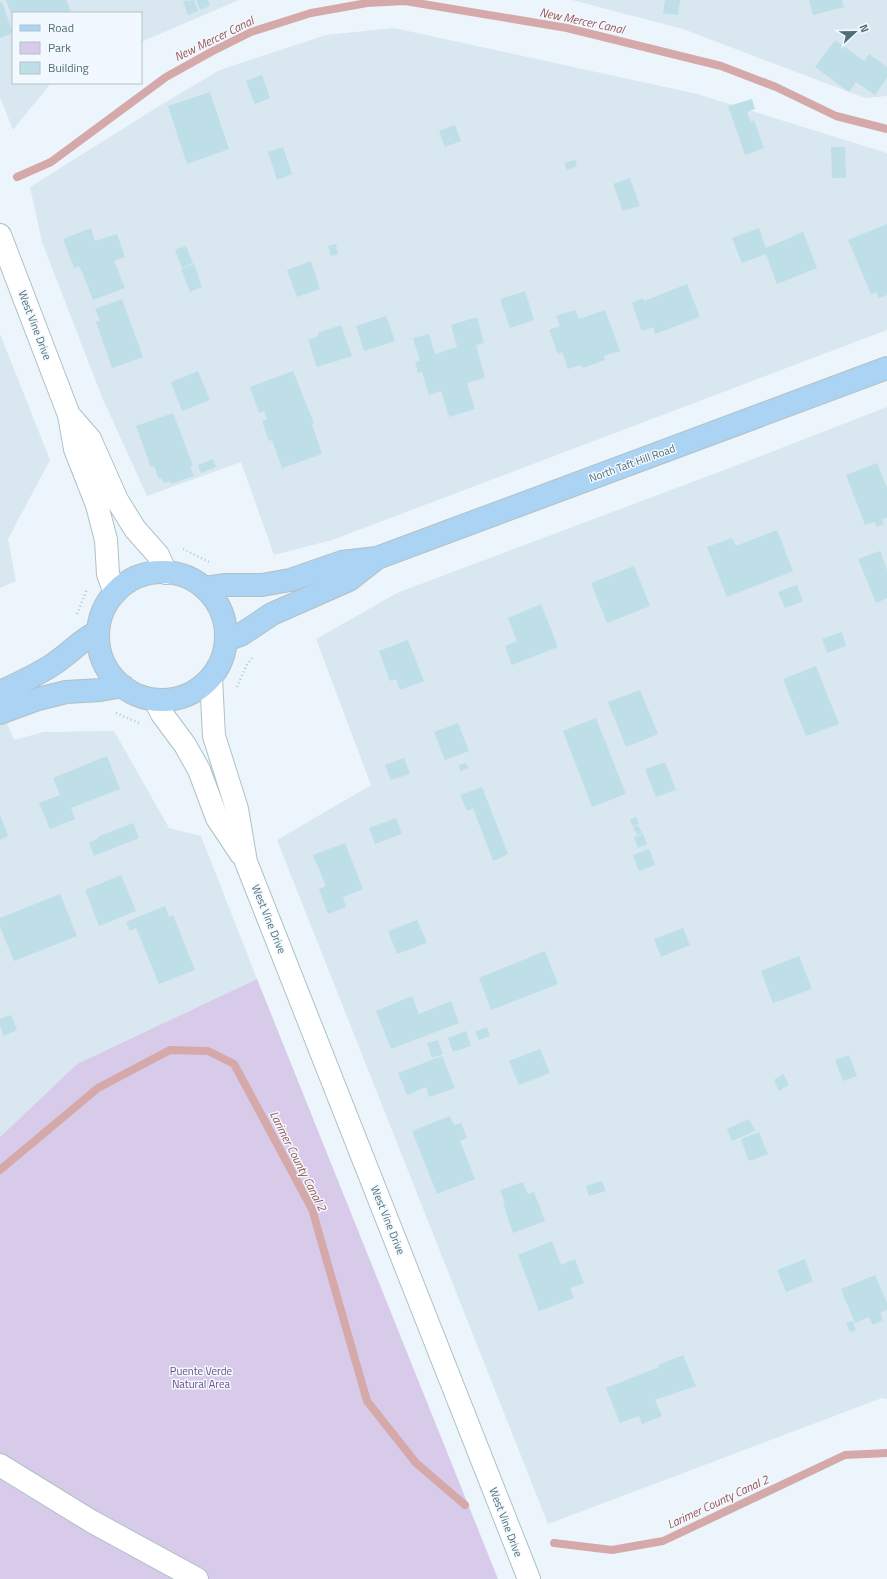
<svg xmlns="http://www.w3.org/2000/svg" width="887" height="1579" font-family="'Titillium Web',sans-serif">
<rect width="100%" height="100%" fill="#ecf5fb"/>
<path fill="#d8e7f0" d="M0 0H239L141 42V13H13V83H51L13 130 0 97Z
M572 0H887V96L865 98 683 29Z
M394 28 697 94 887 153V330L332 540 274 555 241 462 147 496 102 397 42 242 30 187 164 103 220 70 326 35Z
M0 334 50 460 8 539 16 581 0 588Z
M887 407V1399L882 1398 548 1524 277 840 371 785 316 639 397 593 740 464Z
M0 707 14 740 44 732 114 731 169 828 201 836 257 979 77 1064 0 1137Z"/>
<path fill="#d7cbe9" d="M257 979 498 1579H0V1137L77 1064Z"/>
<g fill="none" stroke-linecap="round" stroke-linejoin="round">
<path stroke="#d5a8a9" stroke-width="8" d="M17 177 51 162 166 77 211 52 251 32 311 13 367 3 405 1 567 28 721 66 776 87 836 116 887 129
M0 1170 98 1088 170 1050 208 1051 234 1064 312 1209 367 1401 416 1463 465 1505
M554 1543 612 1550 663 1541 845 1455 887 1453"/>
</g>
<path fill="#bedfe8" d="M6 0H66L71 11 65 13H13V19Z
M194 0 198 11 188 15 183 1Z
M196 0H208L210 6 200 10Z
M665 0H680L678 15 663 13Z
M809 0H842L844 7 813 15Z
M2 2 13 33 0 38V3Z
M835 40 864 61 869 54 887 67V78L875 95 856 82 849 92 815 67Z
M262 75 270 98 255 104 246 81Z
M210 92 229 149 187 164 168 106Z
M752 99 755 109 747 112 751 122 754 120 764 148 745 155 728 106Z
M455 125 461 141 445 147 439 131Z
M283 147 292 174 277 180 268 152Z
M831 147H845L846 178H832Z
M575 160 577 166 567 170 564 163Z
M630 178 640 206 623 211 613 184Z
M887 224V295L879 298 876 292 871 294 848 240Z
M91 228 95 241 117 234 125 257 114 261 125 288 93 300 82 272 79 266 74 268 63 239Z
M759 228 766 248 803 232 817 268 777 284 766 254 742 263 732 238Z
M336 244 338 254 331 256 328 246Z
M186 246 193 263 182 268 175 250Z
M311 261 320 289 297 297 287 270Z
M194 264 202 287 190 292 181 269Z
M687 284 700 317 655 334 653 327 642 331 632 303 643 298 644 301Z
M525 291 534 320 510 328 500 299Z
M122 299 143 357 112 368 96 322 100 321 95 309Z
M575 310 579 319 605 310 620 351 604 356 605 360 583 368 581 365 568 369 562 352 558 354 549 330 560 326 556 316Z
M386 316 395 341 364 351 356 326Z
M477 317 484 343 476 345 485 378 467 383 475 409 449 417 441 391 429 395 422 372 418 373 415 362 420 361 413 338 429 334 435 354 457 347 451 325Z
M341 325 352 356 317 367 308 340 318 336V333Z
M198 371 210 400 182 411 171 382Z
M293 371 314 423 312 424 322 454 282 468 272 440 269 441 262 421 267 419 264 411 259 413 250 387Z
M173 413 193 466 190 467 194 476 171 484 170 481 164 483 161 478 159 479 154 466 151 467 136 426Z
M213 459 216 467 201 473 198 465Z
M877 463 887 488V518L882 519 884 524 877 527 874 522 865 525 846 475Z
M777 530 793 571 727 597 707 547 732 538 736 546Z
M880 551 887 570V598L876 603 858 559Z
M634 566 650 606 607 623 591 583Z
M797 585 803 601 785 608 778 592Z
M541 604 558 647 512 665 505 646 517 641 508 618Z
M842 632 846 646 827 653 822 639Z
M408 640 424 681 400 690 396 679 390 681 379 651Z
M816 666 839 724 806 736 783 679Z
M640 690 658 734 626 747 608 702Z
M596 718 626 794 592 807 563 731Z
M458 723 469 751 445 760 434 732Z
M107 756 120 789 71 808 75 819 50 829 39 803 60 795 53 778Z
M404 758 410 774 391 780 385 765Z
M665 762 676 790 656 797 645 769Z
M466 763 468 768 460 771 459 765Z
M482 787 508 854 493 861 473 808 467 811 460 795Z
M0 815 8 836 0 840Z
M636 817 639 824 632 826 630 819Z
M396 818 402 834 375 844 369 828Z
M133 823 139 838 94 856 89 843 98 838 97 837Z
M638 825 642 833 637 835 633 827Z
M643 834 647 844 638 848 634 837Z
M345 843 363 889 343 897 346 907 328 914 319 889 326 886 313 855Z
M649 849 655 865 639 871 633 855Z
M121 875 136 911 99 926 85 890Z
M60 894 77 936 14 961 0 927V918Z
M165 906 169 917 173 915 195 970 159 984 136 928 130 931 126 922Z
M417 920 427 943 397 954 388 931Z
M683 928 690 945 661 957 654 939Z
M545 951 558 984 491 1010 479 978Z
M799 956 812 989 773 1003 761 971Z
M412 996 419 1014 451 1001 459 1023 391 1049 376 1011Z
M11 1015 17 1030 4 1036 0 1026V1019Z
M487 1027 490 1036 479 1040 475 1032Z
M466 1031 471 1046 453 1052 448 1038Z
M438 1040 443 1054 432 1058 427 1043Z
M540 1049 550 1073 519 1085 509 1061Z
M849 1055 857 1076 843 1081 835 1060Z
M442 1056 455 1088 429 1097 426 1087 407 1095 398 1073Z
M783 1074 789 1085 779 1091 774 1080Z
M450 1116 454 1125 461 1123 467 1138 460 1141 475 1179 437 1194 412 1131Z
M749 1119 755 1131 732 1141 727 1129Z
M759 1132 768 1154 749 1161 741 1139Z
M602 1181 606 1191 589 1196 586 1186Z
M523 1182 528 1194 534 1192 545 1221 513 1233 503 1203H505L500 1190Z
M552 1241 561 1265 575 1259 584 1283 570 1288 574 1298 539 1311 518 1255Z
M805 1259 813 1281 786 1292 777 1270Z
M875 1275 887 1303V1310L880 1313 883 1320 873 1325 869 1317 855 1323 841 1289Z
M853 1321 856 1330 850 1332 846 1323Z
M683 1355 696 1386 655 1400 662 1416 642 1424 639 1416 620 1423 606 1388 659 1367 658 1365Z"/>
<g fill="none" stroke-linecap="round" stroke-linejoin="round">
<defs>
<path id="minor" d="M0 235 69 415 75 449 97 505 106 540 108 574 115 593
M69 415 90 439 117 500 135 529 158 555 166 573
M211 678 214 736 237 809 246 862 529 1579
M155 700 162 714 185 745 199 770 217 818 241 854
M0 1465 91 1521 197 1579"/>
<path id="major" d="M98 636a64 64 0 1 1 128 0a64 64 0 1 1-128 0Z
M204 588 226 585H262L290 580 342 562 377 558 887 368
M227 640 242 634 272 614 349 580 377 558
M0 692C19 683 38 675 55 663 70 653 81 640 97 632
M0 713 38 699 66 692 100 690 123 686"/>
</defs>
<use href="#minor" stroke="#acc2c8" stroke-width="24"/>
<use href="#major" stroke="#b2c0c2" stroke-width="24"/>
<path stroke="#a8cbd4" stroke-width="2.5" stroke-dasharray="1 3" stroke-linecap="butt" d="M183 549 209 562
M77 614 87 589
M237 687 247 664 252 658
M116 713 139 723"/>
<use href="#minor" stroke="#fff" stroke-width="22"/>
<use href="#major" stroke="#aad3f4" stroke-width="22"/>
</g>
<g text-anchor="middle" stroke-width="3" stroke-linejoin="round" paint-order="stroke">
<g font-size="11" fill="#506f75" stroke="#f2f9fe">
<text transform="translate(35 325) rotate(69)" y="4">West Vine Drive</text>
<text transform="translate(632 463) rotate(-20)" y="4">North Taft Hill Road</text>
<text transform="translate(269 919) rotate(68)" y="4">West Vine Drive</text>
<text transform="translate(388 1220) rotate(68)" y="4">West Vine Drive</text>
<text transform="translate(506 1522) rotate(69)" y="4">West Vine Drive</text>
</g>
<g font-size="11" fill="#6b4f86" stroke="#f2f9fe">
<text x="201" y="1375">Puente Verde<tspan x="201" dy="13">Natural Area</tspan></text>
</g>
<g font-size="12" font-style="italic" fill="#9b5556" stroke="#f2f9fe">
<text transform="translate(582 21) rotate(12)" y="4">New Mercer Canal</text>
<text transform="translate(214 39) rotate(-26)" y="4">New Mercer Canal</text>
<text transform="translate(298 1161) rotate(63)" y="4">Larimer County Canal 2</text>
<text transform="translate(718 1502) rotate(-25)" y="4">Larimer County Canal 2</text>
</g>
</g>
<rect x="12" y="12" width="130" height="72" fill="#f2f9fe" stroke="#b1c2c7"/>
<rect x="20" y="25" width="20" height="6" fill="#aad3f4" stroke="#b1c2c7"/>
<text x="48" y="32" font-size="12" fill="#506f75">Road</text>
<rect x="20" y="42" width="20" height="12" fill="#d7cbe9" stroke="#b1c2c7"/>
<text x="48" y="52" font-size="12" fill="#506f75">Park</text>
<rect x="20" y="62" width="20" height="12" fill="#bedfe8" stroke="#b1c2c7"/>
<text x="48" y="72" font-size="12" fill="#506f75">Building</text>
<g transform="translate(855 32) rotate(68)" stroke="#f2f9fe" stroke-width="3" paint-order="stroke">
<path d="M0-3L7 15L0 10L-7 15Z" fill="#506f75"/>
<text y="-6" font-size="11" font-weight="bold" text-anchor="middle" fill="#506f75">N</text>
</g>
</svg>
